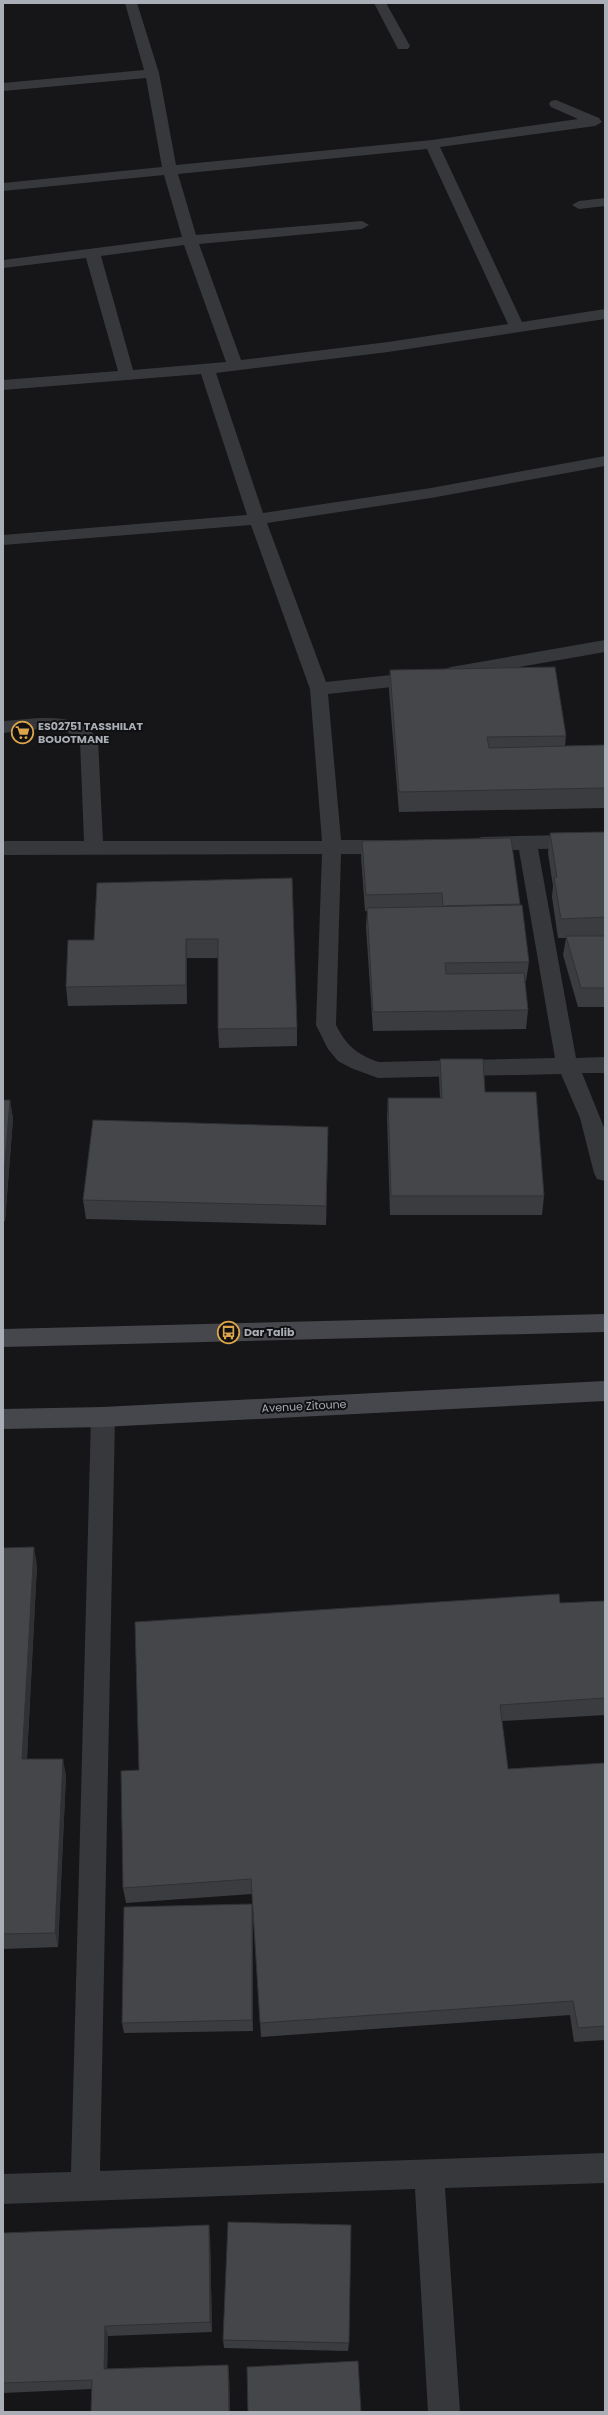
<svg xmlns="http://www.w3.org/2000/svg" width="608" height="2415" font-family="Poppins,sans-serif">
<rect width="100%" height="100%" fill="#161618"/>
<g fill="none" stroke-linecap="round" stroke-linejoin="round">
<path fill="#37383c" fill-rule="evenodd" d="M125 3H137L159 73 176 165 432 140 578 119 551 107 549 104 551 101 556 100 599 118 602 122 595 126 440 147 522 322 605 309V319L388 352 216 373 263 513 431 488 605 456V466L431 498 267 523 326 682 419 672 425 674 428 678 425 682 419 684 328 694 341 840H392L399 842 402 847 399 852 392 854H341L336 1025C346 1045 357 1055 379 1062L555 1058 519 850 482 851 475 849 472 844 475 839 482 837 605 834V848L538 849 576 1058 605 1057V1073H582L605 1130V1181L597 1179 594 1173 580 1118 561 1074 378 1078 351 1068 338 1061 328 1049 316 1025 322 854 3 855V841H84L80 741C63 722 25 731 3 733V721C34 719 79 709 98 740L103 841H322L310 689 251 525 3 545V535L247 515 201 374 3 390V380L118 371 86 258 3 268V260L182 237 164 175 3 191V183L162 167 146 78 3 91V83L144 70ZM427 149 508 324 388 342 241 360 199 244 362 229 369 225 362 221 196 235 178 174ZM184 245 226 362 133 370 101 256Z
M374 3H386L410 46 408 49H398Z
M605 198V206L579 209 572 205 579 201Z
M605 640V652L451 679 445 677 442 673 445 669 451 667Z
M103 1407 111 1410 115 1417 100 2171 605 2153V2183L445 2188 460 2412H428L415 2189 3 2204V2174L71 2172 91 1417 95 1410Z"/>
<path fill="#46474c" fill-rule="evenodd" d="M605 1314V1332L3 1347V1329Z
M605 1381V1401L103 1427 3 1429V1409L103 1407Z"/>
</g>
<path fill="#3b3c40" d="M390 670 566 736 565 746 605 745V808L399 812 389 690Z
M605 832V1007H578L563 955 566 938H558L552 897 553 886 548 853 550 833Z
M362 841 520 904 529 962 526 981H525L528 1010 526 1029 373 1031 366 927 367 911H365L361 857Z
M292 878 297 1028V1046L219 1048 218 1029V958H187V1004L68 1006 66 987 94 940Z
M440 1059 485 1092 544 1196 542 1215H390L387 1117 388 1098H440L439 1078Z
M3 1100H10L13 1119 5 1221H3Z
M328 1127 326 1225 86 1219 83 1200Z
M3 1548 37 1565 27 1759 66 1775 58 1947 3 1949Z
M605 1601V1715L502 1721 508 1769 605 1763V2040L574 2042 570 2015 261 2037 252 1894 126 1903 123 1888 139 1770 560 1603Z
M252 1904 253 2031 124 2033 122 2023Z
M3 2233 210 2236 212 2332 108 2336 107 2369 228 2365 229 2374 230 2412H91L92 2389 3 2393Z
M223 2340 349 2343 348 2351 224 2348Z"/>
<path fill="#303134" d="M186 939 187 958V1004L186 985Z
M10 1100 13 1119 5 1221 3 1209V1188Z
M328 1127V1146L326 1225V1206Z
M34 1547 37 1565 26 1775 22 1759Z
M63 1759 66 1775 58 1947 55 1933Z
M252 1904 253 1916V2031L252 2020Z
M209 2225 210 2236 212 2332 210 2322Z
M105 2326 108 2336 107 2379 104 2369Z
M228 2365 229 2374 230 2412H229Z"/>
<path fill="#45464a" stroke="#303134" d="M555 667 566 736 487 737 489 748 605 745V788L399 792 390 670Z
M605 832V917L561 919 554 877H557L550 833Z
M511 838 520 904 443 906 442 893 366 895 362 841Z
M292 878 297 1028 218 1029V939H186V985L66 987 68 940H94L97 883Z
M522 905 529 962 445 963 446 974 524 973 528 1010 373 1012 367 908Z
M566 936H605V988H581Z
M440 1059H483L485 1092H536L544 1196H391L388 1098H442Z
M3 1100H10L3 1188Z
M93 1120 328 1127 326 1206 83 1200Z
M34 1547 22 1759H63L55 1933 3 1934V1548Z
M559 1594 560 1603 605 1601V1698L500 1705 508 1769 605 1763V2026L578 2028 573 2001 260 2023 251 1879 123 1888 121 1771 139 1770 135 1622Z
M252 1904V2020L122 2023 124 1907Z
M228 2222 351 2225 349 2343 223 2340Z
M209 2225 210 2322 105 2326 104 2369 228 2365 229 2412H91L92 2380 3 2383V2233Z
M358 2361 361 2412H248L247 2367Z"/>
<defs>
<symbol id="supermarket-ring" viewBox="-11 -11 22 22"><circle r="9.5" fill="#111113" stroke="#dda549" stroke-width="1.5"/><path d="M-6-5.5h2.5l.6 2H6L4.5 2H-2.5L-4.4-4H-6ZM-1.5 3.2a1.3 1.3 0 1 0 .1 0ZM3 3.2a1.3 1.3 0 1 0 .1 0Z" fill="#dda549"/></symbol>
<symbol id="bus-ring" viewBox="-11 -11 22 22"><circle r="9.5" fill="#111113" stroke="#dda549" stroke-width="1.5"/><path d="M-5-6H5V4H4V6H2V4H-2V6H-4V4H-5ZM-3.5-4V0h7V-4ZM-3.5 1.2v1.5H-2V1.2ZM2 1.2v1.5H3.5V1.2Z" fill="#dda549"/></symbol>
</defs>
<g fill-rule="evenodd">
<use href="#supermarket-ring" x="10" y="720" width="25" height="25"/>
<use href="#bus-ring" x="216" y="1320" width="25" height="25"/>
</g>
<g text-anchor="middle" stroke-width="4" stroke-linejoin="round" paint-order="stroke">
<g font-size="11" font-weight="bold" fill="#aaaeb6" stroke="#111113" text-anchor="start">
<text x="38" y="730">ES02751 TASSHILAT<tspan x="38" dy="13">BOUOTMANE</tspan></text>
<text x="244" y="1336">Dar Talib</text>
</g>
<g font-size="11" fill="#aaaeb6" stroke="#111113">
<text transform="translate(304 1406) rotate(-3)" y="4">Avenue Zitoune</text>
</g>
</g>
<rect width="608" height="2415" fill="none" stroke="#aaaeb6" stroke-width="8"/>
</svg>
